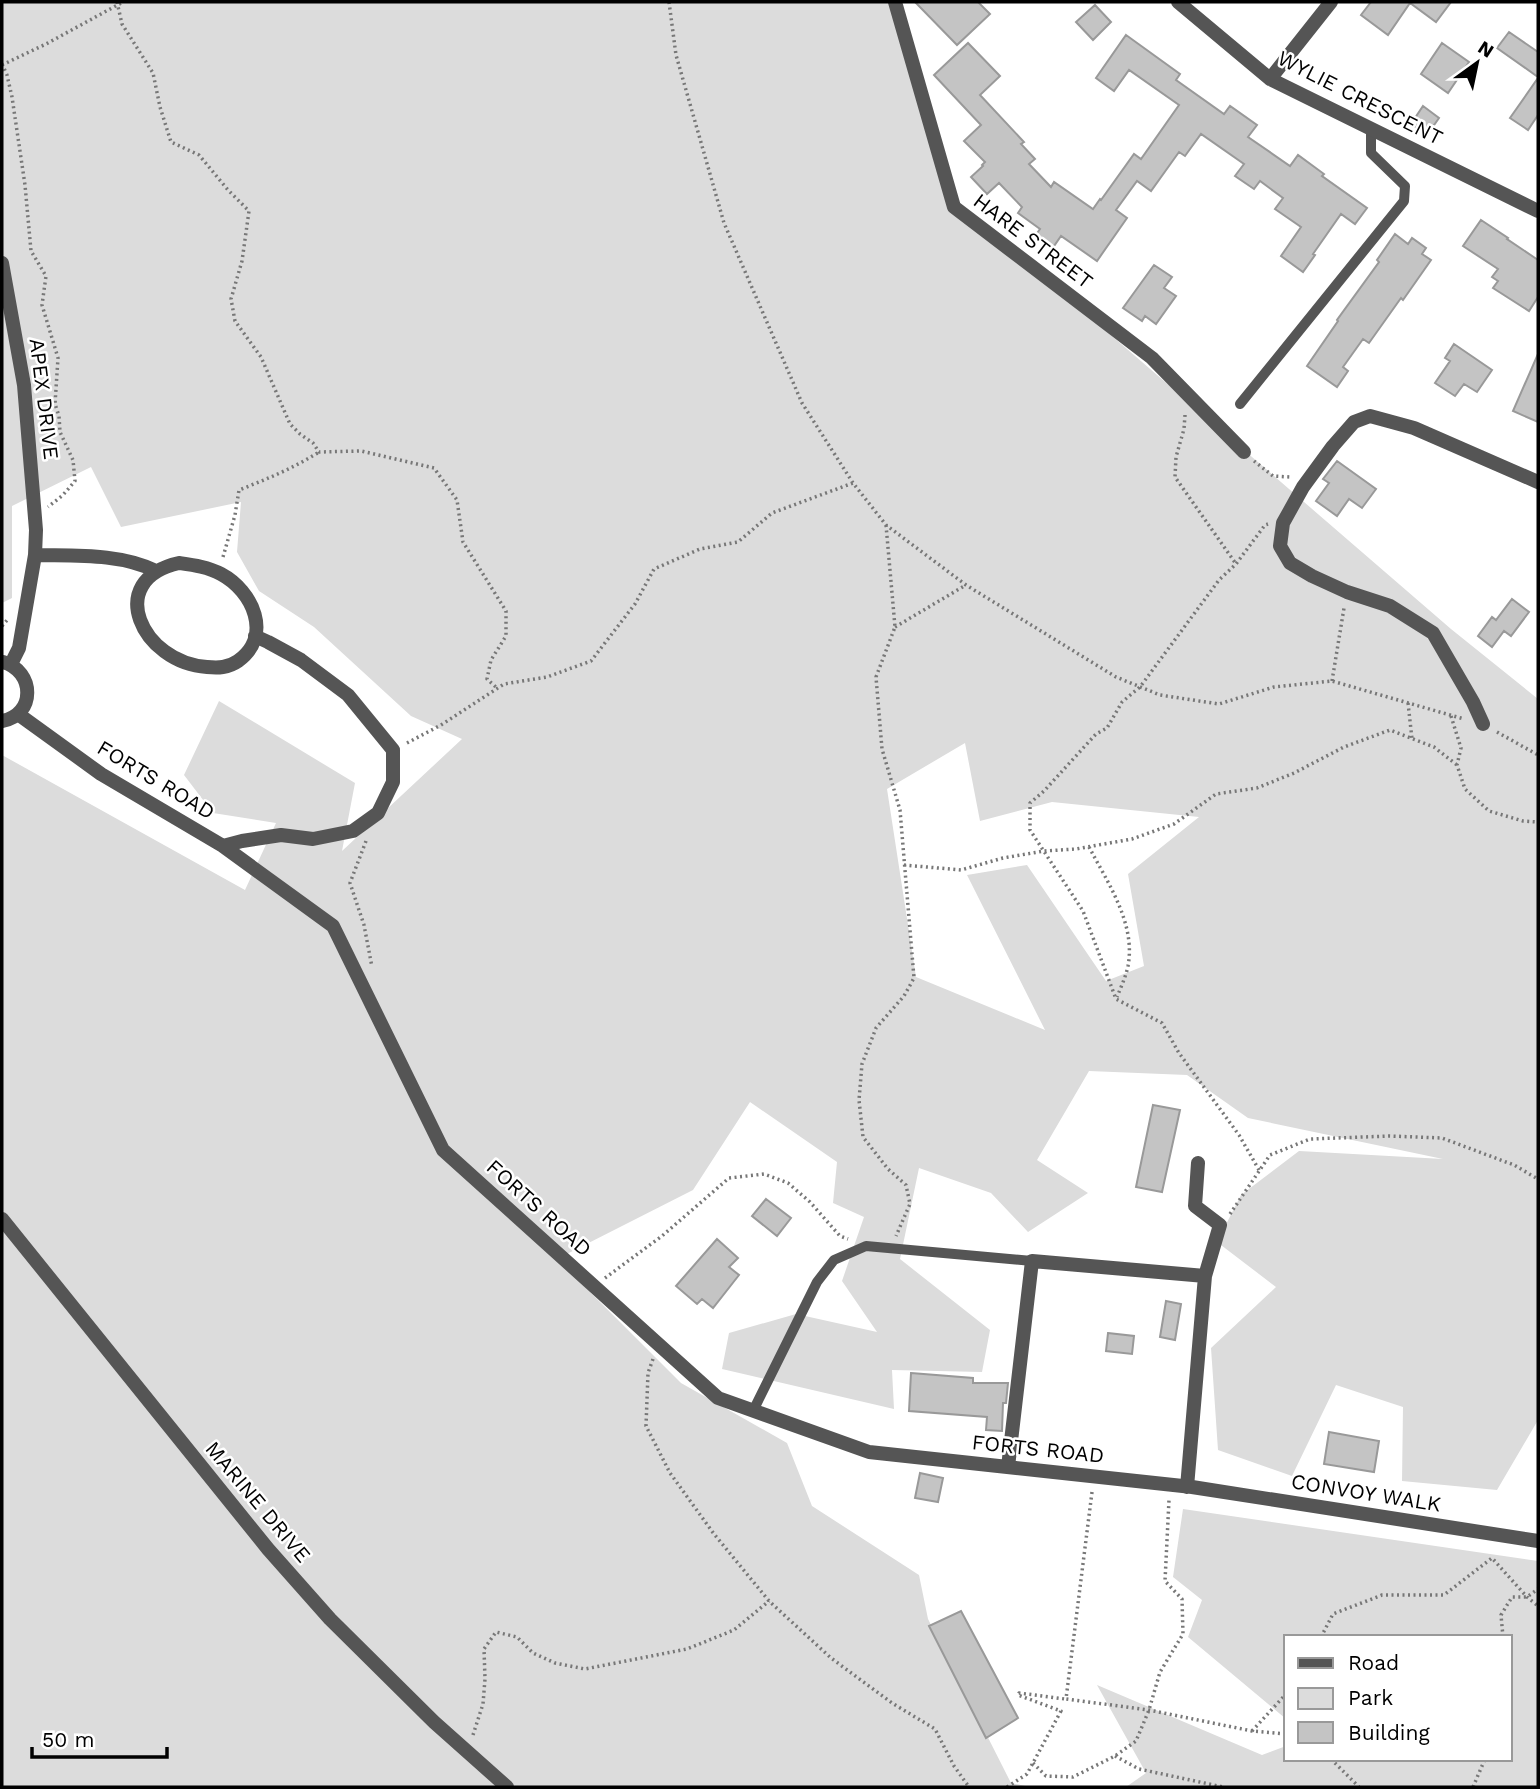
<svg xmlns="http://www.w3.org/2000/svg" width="1540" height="1789" font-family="'Work Sans',sans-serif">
<rect width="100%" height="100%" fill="#fff"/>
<path fill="#dcdcdc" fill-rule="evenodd" d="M2 2H895L951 197 1451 629 1538 699V1420L1497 1490 1402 1481 1403 1407 1336 1385 1292 1476 1218 1450 1211 1348 1276 1287 1217 1242 1241 1195 1299 1151 1443 1159 1248 1118 1187 1075 1089 1071 1037 1160 1088 1193 1028 1232 991 1193 919 1168 900 1259 990 1330 982 1372 892 1370 894 1409 722 1369 729 1333 796 1314 877 1332 842 1281 864 1217 833 1203 837 1162 750 1102 693 1190 557 1259 681 1383 787 1443 812 1506 919 1575 928 1619 1011 1783 1030 1787H2V755L245 890 276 823 213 813 184 775 219 701 355 783 342 851 462 739 411 716 314 627 259 591 237 552 241 502 121 527 91 467 12 506V598L2 603ZM965 743 980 821 1052 802 1199 817 1128 874 1144 966 1106 981 1027 865 967 875 1045 1030 916 977 887 789Z
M1183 1509 1538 1561V1787H1126L1146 1773 1097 1685 1262 1755 1286 1746V1759H1510V1637H1286V1719L1188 1637 1202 1600 1173 1577Z"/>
<path fill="#c4c4c4" stroke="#999" stroke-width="2" d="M915 2H978L990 14 957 45Z
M1371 2H1451L1436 22 1410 3 1388 35 1361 15Z
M1095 5 1111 22 1093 40 1076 22Z
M1509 32 1538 52V77L1497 48Z
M1126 35 1180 74 1176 80 1224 114 1230 106 1257 125 1248 137 1290 166 1298 155 1324 174 1322 176 1367 208 1355 224 1341 214 1313 254 1315 255 1303 272 1281 256 1301 227 1275 209 1283 198 1260 181 1254 189 1235 176 1244 164 1201 134 1185 156 1179 152 1151 191 1137 181 1116 210 1127 218 1097 261 1061 236 1052 249 1035 236 1040 229 1018 213 1022 207 999 183 987 194 971 177 983 166 982 165 985 162 964 141 981 125 934 75 968 43 1000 76 980 95 1024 142 1021 144 1035 159 1029 164 1051 187 1054 182 1093 209 1100 199 1101 200 1134 154 1141 159 1179 105 1129 70 1114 91 1096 78Z
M1442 43 1469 62 1448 93 1421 74Z
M1538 78V115L1528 130 1510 118Z
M1423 106 1439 118 1427 135 1411 124Z
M1481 220 1508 238 1507 239 1538 260V297L1529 311 1493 288 1498 281 1492 277 1498 269 1463 246Z
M1395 234 1408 244 1412 238 1426 248 1422 254 1431 260 1403 300 1401 298 1369 343 1363 339 1343 367 1348 371 1337 387 1307 366 1338 321 1337 320 1379 262 1377 260Z
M1154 265 1172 277 1164 288 1176 296 1156 324 1145 316 1142 321 1123 308Z
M1454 344 1492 370 1477 392 1464 384 1455 396 1435 383 1450 361 1445 358Z
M1538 354V422L1513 411Z
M1337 461 1376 489 1362 508 1349 499 1337 516 1316 501 1329 483 1323 479Z
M1512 599 1529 612 1511 636 1504 631 1492 647 1478 636 1492 617 1496 620Z
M1153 1105 1180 1110 1162 1192 1136 1187Z
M766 1199 791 1218 777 1236 752 1216Z
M717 1239 738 1258 729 1267 739 1275 713 1308 702 1299 697 1304 676 1286Z
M1166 1301 1181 1304 1175 1340 1160 1337Z
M1108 1333 1134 1336 1132 1354 1106 1351Z
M911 1373 973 1378V1383H1008L1006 1403H1003L1002 1431 986 1430 987 1417 909 1411Z
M1329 1432 1379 1441 1374 1472 1324 1464Z
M920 1473 943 1478 938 1502 915 1498Z
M961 1611 1018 1718 986 1738 929 1626Z"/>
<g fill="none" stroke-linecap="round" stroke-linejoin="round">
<path stroke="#777" stroke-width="3.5" stroke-dasharray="2 3.5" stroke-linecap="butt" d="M117 2 122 24 153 73 160 107 171 142 199 155 228 190 249 211 242 261 231 299 235 321 261 357 290 424 300 434 313 443 319 452 361 451 434 468 457 500 463 542 506 611V636L491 660 487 679 497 688
M669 2 676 55 724 223 802 403 853 483 886 525 966 585 1116 677 1160 695 1219 704 1274 687 1332 681 1464 719
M2 64 7 75 12 97 25 185 31 251 46 276 42 305 58 358 55 404 59 416 60 432 73 460 75 481 63 495 48 507
M2 65 46 44 123 2
M1185 415 1184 429 1176 457 1175 477 1236 564
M1254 461 1273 476 1290 477
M886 525 895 627 876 677 882 749 900 810 914 978 904 996 876 1028 862 1064 859 1100 863 1137 888 1169 906 1185 910 1204 896 1236
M223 557 235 515 239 490C267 479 294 468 319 452
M2 626 8 619
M895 627 966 585
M1332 681 1344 608
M1408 703 1412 739
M1451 716 1461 748 1457 765 1465 789 1489 811 1523 821 1538 822
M1497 732 1538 755
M407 743 441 725 504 684 547 677 591 661 635 604 654 569 700 549 738 542 772 513 853 483
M366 841 350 883 364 925 372 967
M1089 847C1108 883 1136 924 1128 966 1126 976 1121 987 1117 997
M904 865 961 870 1003 858 1044 851 1076 849 1132 839 1174 824 1216 794 1257 788 1294 773 1344 747 1390 730 1434 747 1457 765
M1259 1170 1239 1135 1179 1053 1162 1023 1116 999 1083 911 1030 830V803L1044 791 1096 734 1107 728 1122 702 1140 687 1219 580 1236 564 1265 525 1268 524
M1230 1214 1270 1155 1310 1139 1390 1136 1442 1138 1514 1165 1538 1179
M605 1278 662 1236 729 1178 764 1174 788 1183 810 1202 840 1236 848 1239
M653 1359 648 1373 646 1426 670 1473 714 1534 769 1601 831 1658 892 1703 935 1729 954 1766 969 1787
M1092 1492 1066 1699 1149 1710 1252 1731 1286 1734
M1321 1637 1333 1614 1382 1595H1444L1492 1558 1527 1597 1538 1606
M1503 1637 1501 1615 1512 1597H1527L1538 1589
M1252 1731 1286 1694
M473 1735 483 1704 485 1679 484 1649 496 1632 517 1637 533 1653 555 1663 585 1669 687 1649 734 1630 769 1601
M1115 1756 1139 1769 1223 1787
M1331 1759 1359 1787
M1033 1763 1046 1776 1073 1777 1115 1756 1136 1741 1149 1710 1160 1672 1183 1634 1182 1599 1165 1581 1169 1500
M1007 1787 1027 1774 1061 1711 1018 1695 1019 1693 1065 1699
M1473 1787 1485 1759"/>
<path stroke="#555" stroke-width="10" d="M1240 404 1404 201 1405 186 1371 153V128
M753 1411 817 1282 834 1260 866 1246 1032 1261"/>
<path stroke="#555" stroke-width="14" d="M895 2 954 207 1152 358 1244 452
M1178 2 1270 79 1538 211
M1270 79 1331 2
M2 263 24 385 36 530 35 555 19 648 11 664
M35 555C74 556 120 553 156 571
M179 563C193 565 208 567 221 574 253 591 273 636 238 661 228 668 218 668 207 667 142 663 103 580 179 563Z
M18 714 101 774 223 846 333 926 443 1150 718 1398 869 1452 1192 1487 1538 1541
M2 721C36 715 35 671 3 662
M1483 724 1473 702 1433 633 1390 606 1347 592 1312 576 1290 563 1280 546 1283 523 1303 487 1333 446 1354 422 1370 416 1414 428 1538 482
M223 846 242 841 281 835 313 839 353 831 378 813 393 782V750L348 695 301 660 268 642 255 636
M1198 1163 1195 1206 1220 1225 1205 1276
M2 1219 268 1549 330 1619 434 1722 507 1787
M1008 1467 1032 1261 1205 1276 1187 1487"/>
</g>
<g text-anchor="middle" stroke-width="5" stroke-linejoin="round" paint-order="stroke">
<g font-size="21" fill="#000" stroke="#fff">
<text transform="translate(1360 98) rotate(27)" y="7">WYLIE CRESCENT</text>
<text transform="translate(1033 241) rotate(37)" y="7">HARE STREET</text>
<text transform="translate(44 399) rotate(83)" y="7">APEX DRIVE</text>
<text transform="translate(156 780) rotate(31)" y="7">FORTS ROAD</text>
<text transform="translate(539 1208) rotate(42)" y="7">FORTS ROAD</text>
<text transform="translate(1038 1449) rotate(6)" y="7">FORTS ROAD</text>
<text transform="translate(1366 1493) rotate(9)" y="7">CONVOY WALK</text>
<text transform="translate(258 1502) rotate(50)" y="7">MARINE DRIVE</text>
</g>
</g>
<rect width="1540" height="1789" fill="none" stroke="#000000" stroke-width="7"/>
<rect x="1284" y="1635" width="228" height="126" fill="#ffffff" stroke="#999999" stroke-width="2"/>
<rect x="1298" y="1658" width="35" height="10" fill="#555555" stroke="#999999" stroke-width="2"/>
<text x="1348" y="1670" font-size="21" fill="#000000">Road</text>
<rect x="1298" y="1688" width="35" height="21" fill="#dcdcdc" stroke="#999999" stroke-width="2"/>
<text x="1348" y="1705" font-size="21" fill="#000000">Park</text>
<rect x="1298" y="1722" width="35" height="21" fill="#c4c4c4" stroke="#999999" stroke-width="2"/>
<text x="1348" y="1740" font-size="21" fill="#000000">Building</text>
<g transform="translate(1477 63) rotate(33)" stroke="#ffffff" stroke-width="5" paint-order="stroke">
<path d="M0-5L12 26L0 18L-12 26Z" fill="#000000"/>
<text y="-10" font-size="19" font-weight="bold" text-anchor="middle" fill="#000000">N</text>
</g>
<path d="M32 1747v10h135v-10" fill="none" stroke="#000000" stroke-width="3.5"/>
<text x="42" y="1747" font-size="21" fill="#000000" stroke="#ffffff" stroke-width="5" paint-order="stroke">50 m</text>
</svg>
